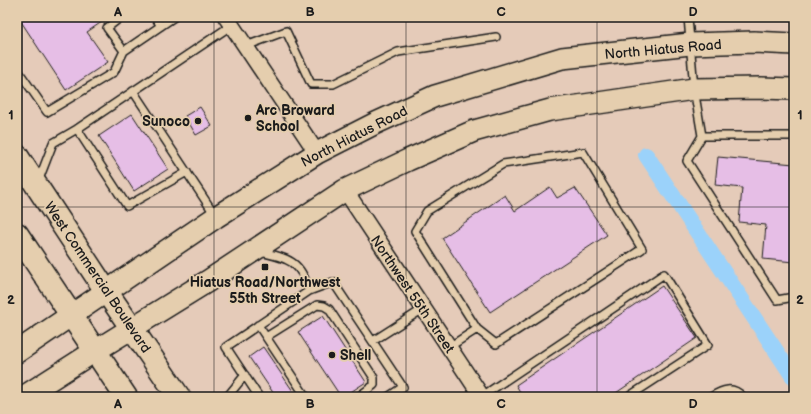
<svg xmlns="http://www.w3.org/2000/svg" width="811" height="414" font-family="'Balsamiq Sans',sans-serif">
<rect width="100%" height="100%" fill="#e5cbb9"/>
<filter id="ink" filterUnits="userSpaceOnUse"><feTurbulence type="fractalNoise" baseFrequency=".025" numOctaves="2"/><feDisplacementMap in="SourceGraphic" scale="8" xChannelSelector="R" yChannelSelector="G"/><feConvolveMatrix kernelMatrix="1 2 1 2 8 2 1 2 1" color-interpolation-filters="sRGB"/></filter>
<g filter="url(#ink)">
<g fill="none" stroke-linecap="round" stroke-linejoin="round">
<path stroke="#9bd2fa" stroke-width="16" d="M646 155 794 378"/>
</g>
<path fill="#e6bee6" stroke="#1c1c1c" d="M25 17H109L87 32 108 62 66 90 20 20Z
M200 107 212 126 196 135 185 116Z
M132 114 168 169 134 191 99 136Z
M718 157 794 164V262L763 259 766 225 739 222 742 188 715 185Z
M550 187 557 198 575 188 607 235 490 312 442 238 505 195 515 211Z
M662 286 697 338 610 397H523L516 385Z
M323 316 366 382 343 397H341L298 332Z
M263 347 297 397H276L249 357Z"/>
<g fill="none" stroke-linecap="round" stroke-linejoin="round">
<defs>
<path id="service" d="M121 17 107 28 124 51
M155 17 161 26
M688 17 694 89 702 136 687 161 777 300 794 297
M246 46 286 31 311 84H333L398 52 496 37
M17 69 47 112 114 72 124 51 174 17
M133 91 215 215
M77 129 127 206 187 172
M702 136H794
M38 182 53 143 77 129 232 25
M260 252C288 258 301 261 309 291
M258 325 306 397
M266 337 317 305 324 306 329 309 374 378V385L358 397
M373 341 423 309
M449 347 477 329 415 231 427 211 503 164 583 152 642 249 496 344 477 329
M227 397 245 375
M259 397 226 347 309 291 333 282 403 387 388 397
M481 397 664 274 708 345 628 397
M711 397C723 389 733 386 743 397"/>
<path id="minor" d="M226 17 317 153
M345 190 482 397"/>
<path id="secondary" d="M17 352 216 217 317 153 376 123 435 96 562 58 690 44 754 42 794 44
M23 397 95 351 208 281 345 190 408 160 474 131 550 110 694 89 761 88 794 89"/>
<path id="trunk" d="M17 156 106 291 179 397
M17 234 126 397"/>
</defs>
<use href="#service" stroke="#1c1c1c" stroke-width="10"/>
<use href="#minor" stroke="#1c1c1c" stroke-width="18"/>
<use href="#secondary" stroke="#1c1c1c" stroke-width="24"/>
<use href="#trunk" stroke="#1c1c1c" stroke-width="25"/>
<use href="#service" stroke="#e5ceae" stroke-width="7"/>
<use href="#minor" stroke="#e5ceae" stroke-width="15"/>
<use href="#secondary" stroke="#e5ceae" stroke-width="21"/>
<use href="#trunk" stroke="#e5ceae" stroke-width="22"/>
</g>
</g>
<path fill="none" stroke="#1c1c1c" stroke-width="1" stroke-opacity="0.55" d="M214 17V397M406 17V397M597 17V397M17 207H794"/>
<g fill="#1c1c1c" stroke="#e5ceae" stroke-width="1.5">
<circle cx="248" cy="118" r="4"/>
<circle cx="198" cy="121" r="4"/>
<rect x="261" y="263" width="8" height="8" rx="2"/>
<circle cx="332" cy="355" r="4"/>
</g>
<g text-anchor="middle" stroke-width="3.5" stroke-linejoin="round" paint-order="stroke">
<g font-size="14" fill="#1c1c1c" stroke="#e5ceae">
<text transform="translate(663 49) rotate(-5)" y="5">North Hiatus Road</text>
<text transform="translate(354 136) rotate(-27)" y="5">North Hiatus Road</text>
<text transform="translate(98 277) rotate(56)" y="5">West Commercial Boulevard</text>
<text transform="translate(413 294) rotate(56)" y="5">Northwest 55th Street</text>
</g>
<g font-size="14" font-weight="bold" fill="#1c1c1c" stroke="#e5ceae" text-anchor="start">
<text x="256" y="115">Arc Broward<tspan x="256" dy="16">School</tspan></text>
<text x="190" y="126" text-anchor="end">Sunoco</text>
<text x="265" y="287" text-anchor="middle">Hiatus Road/Northwest<tspan x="265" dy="16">55th Street</tspan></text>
<text x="340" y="360">Shell</text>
</g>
</g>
<rect width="811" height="414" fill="none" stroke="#e5ceae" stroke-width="44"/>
<rect x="22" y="22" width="767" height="370" fill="none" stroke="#1c1c1c" stroke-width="1.5"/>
<g font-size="13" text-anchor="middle" font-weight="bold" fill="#1c1c1c">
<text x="118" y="16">A</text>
<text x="310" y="16">B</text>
<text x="501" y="16">C</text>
<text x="693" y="16">D</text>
<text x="11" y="119">1</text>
<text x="800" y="119">1</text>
<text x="11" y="304">2</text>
<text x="800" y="304">2</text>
<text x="118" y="408">A</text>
<text x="310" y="408">B</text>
<text x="501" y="408">C</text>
<text x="693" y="408">D</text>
</g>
</svg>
